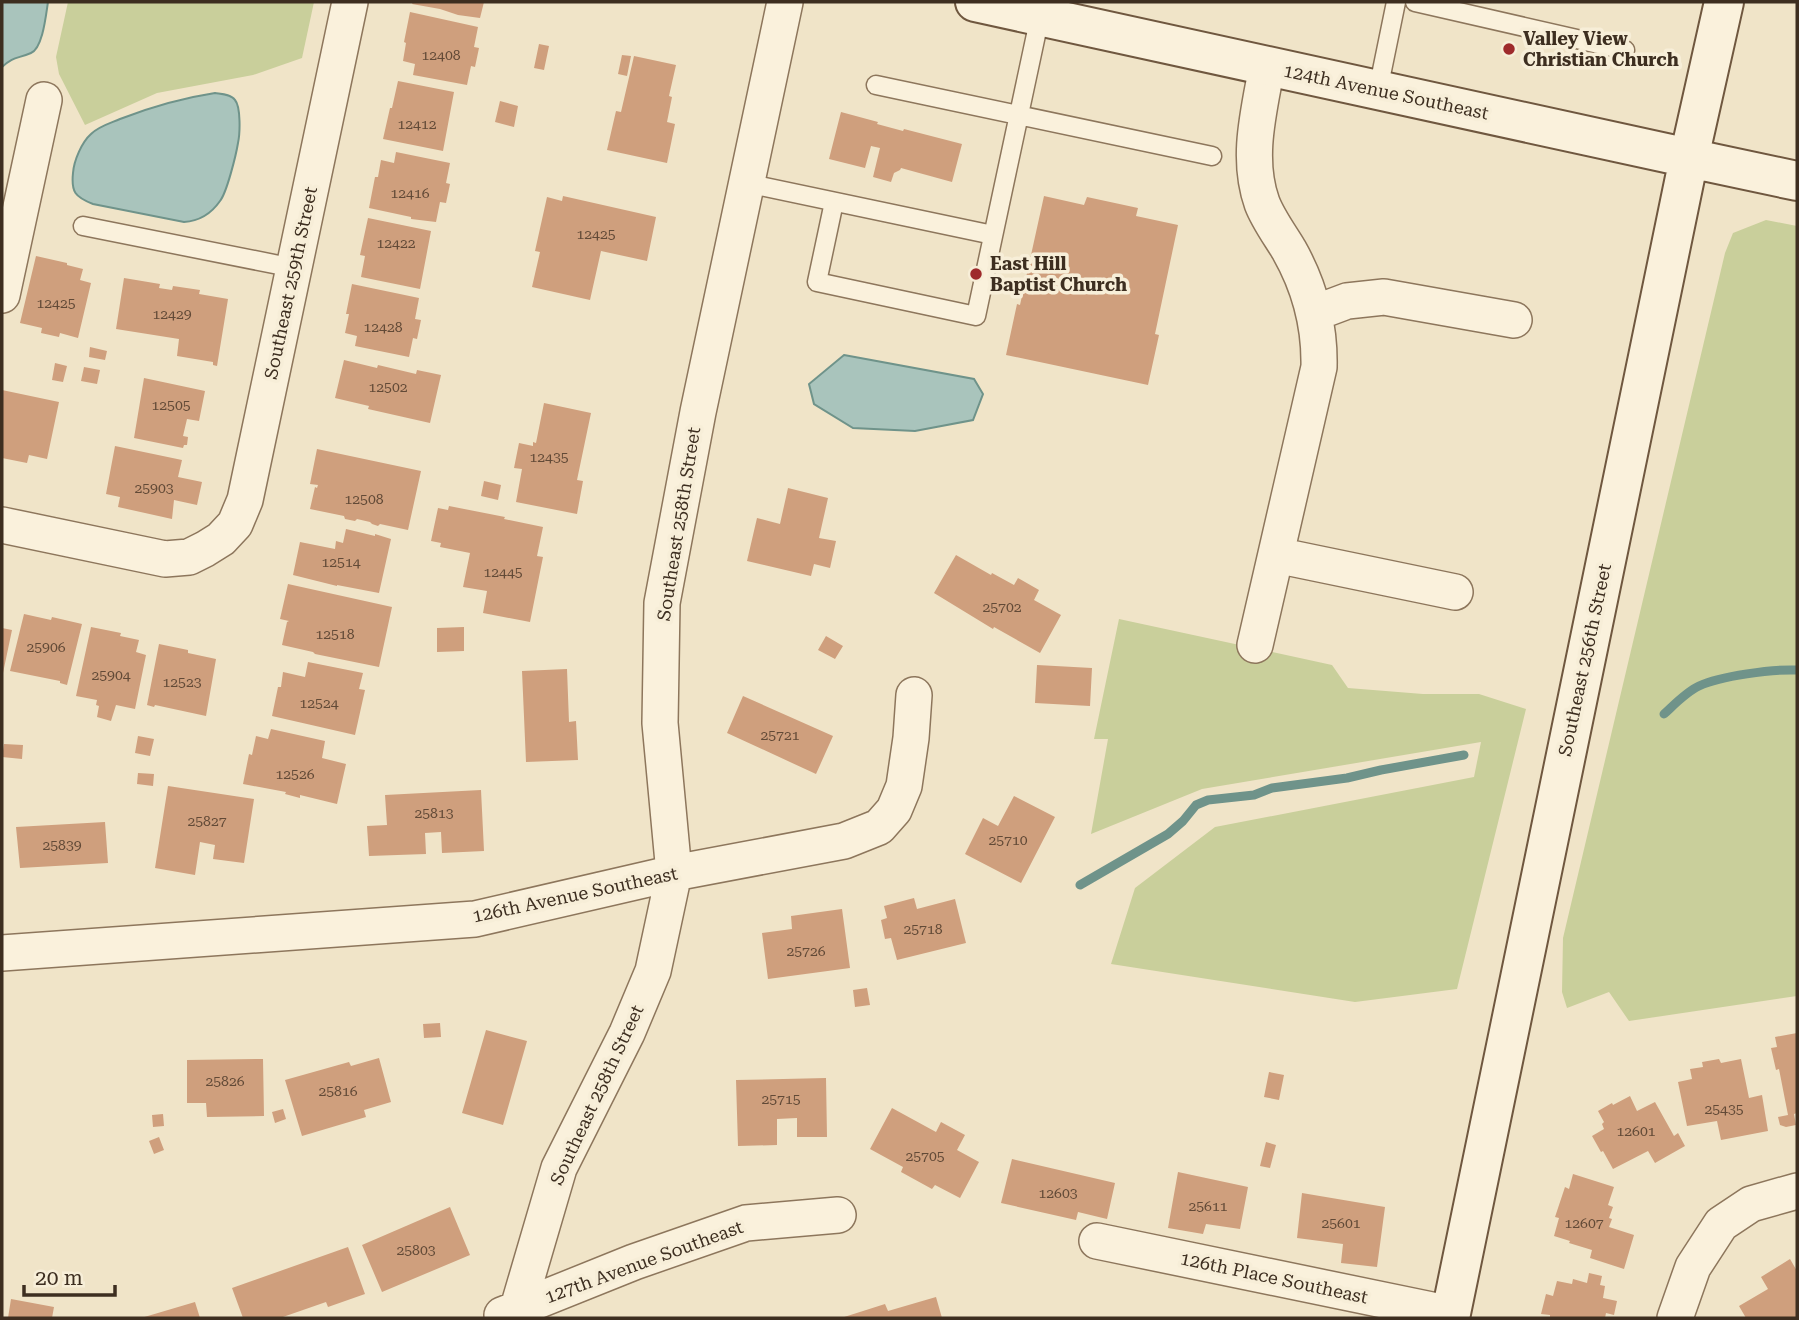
<svg xmlns="http://www.w3.org/2000/svg" width="1799" height="1320" font-family="'Roboto Serif',serif">
<rect width="100%" height="100%" fill="#f0e4c8"/>
<path fill="#c9cf9b" d="M68 2H314L302 58 253 75 157 93 85 125 59 74 56 57Z
M1766 220 1797 226V996L1629 1021 1609 992 1567 1008 1562 992 1563 938 1725 253 1733 233Z
M1119 619 1332 665 1348 688 1423 694H1479L1526 709 1457 989 1355 1002 1111 964 1135 888 1215 827 1474 777 1481 742 1202 789 1091 834 1108 739H1094Z"/>
<path fill="#a9c4bc" stroke="#6f938a" stroke-width="2" d="M2 2H48C46 14 43 48 31 53 17 59 14 56 2 67Z
M215 93C221 94 231 94 235 100 241 107 240 134 238 143 236 155 227 192 220 201 211 214 200 221 184 222L93 204C75 197 71 192 73 173 74 160 82 142 91 134 99 126 111 123 120 119 151 107 182 98 215 93Z
M844 355 974 379 983 394 973 420 915 431 853 428 814 404 809 384Z"/>
<g fill="none" stroke-linecap="round" stroke-linejoin="round">
<path stroke="#6f938a" stroke-width="9" d="M1664 714C1674 705 1686 692 1699 686 1720 676 1773 669 1797 670
M1080 885 1168 834 1183 821 1196 805 1208 800 1254 795 1272 788 1347 778 1381 770 1464 755"/>
</g>
<path fill="#cf9f7d" d="M413 2H484L480 18 458 15 440 9 412 4Z
M410 12 478 27 474 47 479 48 475 67 471 66 467 85 413 75 415 64 403 61 406 43 404 42Z
M539 44 549 46 544 70 534 68Z
M622 55 631 56 627 76 618 74Z
M634 56 676 65 669 96 672 97 667 122 675 124 667 163 607 150 616 111 621 112Z
M398 81 454 92 443 151 383 139 390 108H392Z
M500 101 518 106 514 127 495 122Z
M841 112 878 122 877 124 903 131 904 129 962 144 952 182 901 168 900 170 894 173 891 182 873 177 880 148 871 146 865 168 829 159Z
M396 152 450 163 446 183 450 184 446 203 440 202 436 222 411 219V217L369 208 375 177H378L381 160 394 163Z
M563 196 656 217 647 261 601 251 590 300 532 287 540 252 535 251 547 197 562 201Z
M1044 196 1084 205 1087 197 1138 208 1136 216 1178 225 1155 334 1159 335 1148 385 1006 355 1017 304 1020 305Z
M368 218 431 231 420 289 361 277 365 256 360 255Z
M36 256 67 263V265L83 269 80 280 91 283 78 338 60 333 59 337 41 333 42 328 20 323Z
M124 278 160 284 159 288 172 290 173 286 200 290 199 294 228 299 217 366 213 365V362L177 356 179 339 116 329Z
M352 284 419 298 415 319 421 320 417 339 413 338 409 357 355 346 357 336 345 333 349 314H346Z
M90 347 107 351 105 360 89 357Z
M344 360 377 368 378 365 416 374 417 370 441 375 430 423 368 409 369 406 335 398Z
M55 363 67 366 63 382 52 380Z
M84 367 100 370 97 384 81 381Z
M144 378 205 391 199 421 187 419 183 436 188 437 187 445H184L183 448 134 438Z
M2 390 59 402 47 459 29 455 27 463 2 458Z
M544 403 591 413 577 480 583 481 577 514 516 502 522 469 514 468 519 443 533 446V442L536 443Z
M115 446 182 460 178 477 202 482 197 505 174 500 172 519 118 507 120 497 106 494Z
M317 449 421 471 408 530 380 524 378 526 372 524 370 522 357 519 355 521 345 519 344 516 310 509 315 487 317 488 318 485 310 484Z
M484 481 501 485 498 500 481 496Z
M788 488 828 498 819 538 836 541 830 568 814 564 811 576 747 561 757 518 780 524Z
M449 506 505 517 504 519 543 527 537 556 543 557 530 622 483 613 487 591 463 587 470 553 440 547 441 543 431 541 438 508 448 510Z
M346 529 375 536V534L391 539 379 593 337 585V586L293 575 300 542 335 549 336 541 343 543Z
M956 555 991 575 992 573 1014 585 1018 578 1039 590 1034 600 1061 615 1040 653 994 627 993 629 934 593Z
M288 584 392 607 379 667 315 654 313 652 282 645 287 622 289 621 280 619Z
M24 614 51 620 52 617 82 624 67 685 60 683V681L10 671Z
M91 627 121 633 120 636 139 640 136 652 146 655 135 709 116 705 111 721 97 717 99 706 96 705 97 700 76 696Z
M464 627V651L437 652V628Z
M2 628 12 630 3 673H2Z
M826 636 843 646 835 659 818 650Z
M159 644 188 650V653L216 659 206 716 155 705 154 707 147 705Z
M308 662 363 673 359 689 365 690 355 735 272 716 278 687H281L283 672 305 677Z
M1037 665 1092 668 1090 706 1035 703Z
M567 669 569 722 576 721 578 760 526 762 522 671Z
M743 696 833 736 816 774 727 733Z
M271 729 325 741 322 758 346 764 337 804 300 795V798L285 794 286 792 243 784 249 754 252 755 256 736 268 739Z
M138 736 154 739 150 756 135 753Z
M4 744 23 745 22 759 2 757Z
M138 773 154 774 153 786 137 784Z
M168 786 254 799 244 863 213 859 215 845 200 842 195 875 155 868Z
M481 790 484 851 442 853 441 832 425 833 426 854 369 856 367 826 387 825 385 795Z
M1014 796 1055 817 1021 883 965 854 983 818 998 826Z
M105 822 108 863 20 868 16 827Z
M914 898 917 909 955 899 966 943 897 960 891 938 885 939 881 920 887 918 884 906Z
M842 909 850 968 768 979 762 933 792 929 791 916Z
M867 988 870 1005 855 1007 853 990Z
M440 1023 441 1037 424 1038 423 1024Z
M486 1030 527 1041 503 1125 462 1113Z
M1797 1033V1113L1794 1114 1796 1125 1786 1127 1780 1125 1778 1117 1788 1115 1779 1069 1776 1070 1771 1048 1777 1047 1775 1037Z
M379 1058 391 1102 364 1110 366 1117 302 1136 285 1080 349 1062 351 1066Z
M263 1059 264 1116 207 1117 206 1103H187V1060Z
M1719 1059 1721 1063 1741 1059 1749 1098 1762 1095 1768 1131 1721 1140 1717 1121 1687 1126 1678 1082 1692 1079 1690 1069 1703 1067 1702 1062Z
M1269 1072 1284 1075 1279 1100 1264 1097Z
M826 1078 827 1137H797V1118L777 1119V1145L738 1146 736 1080Z
M1630 1096 1637 1111 1655 1102 1674 1136 1678 1133 1685 1146 1655 1163 1648 1151 1613 1169 1603 1151 1601 1152 1592 1136 1604 1129 1602 1124 1604 1122 1598 1111 1612 1103 1613 1105Z
M892 1108 936 1132 941 1122 965 1135 957 1150 979 1162 960 1198 935 1185 932 1189 901 1172 903 1167 870 1149Z
M283 1109 286 1119 275 1123 272 1112Z
M163 1114 164 1126 153 1127 152 1115Z
M159 1137 164 1150 154 1154 149 1141Z
M1266 1142 1276 1145 1270 1168 1260 1166Z
M1012 1159 1115 1183 1107 1219 1078 1212 1076 1220 1001 1203Z
M1178 1172 1248 1187 1240 1229 1206 1224 1203 1234 1168 1228Z
M1573 1174 1614 1187 1608 1205 1613 1207 1609 1218 1612 1219 1609 1227 1634 1235 1624 1269 1590 1258 1592 1250 1569 1243 1570 1241 1554 1236 1559 1218 1555 1217 1565 1187 1569 1189Z
M1302 1193 1385 1207 1377 1267 1341 1263 1343 1244 1297 1238Z
M450 1207 470 1255 382 1292 362 1245Z
M348 1247 365 1294 328 1307 326 1302 280 1318H243L232 1288Z
M1790 1259 1797 1271V1318H1746L1739 1306 1768 1289 1761 1277Z
M1589 1273 1602 1276 1600 1285 1605 1286 1603 1298 1617 1301 1614 1315 1606 1313 1605 1318H1550V1315L1541 1314 1546 1294 1553 1296 1557 1281 1572 1284 1573 1279 1587 1283Z
M936 1297 942 1318H841L885 1304 888 1311Z
M11 1299 54 1307 52 1318H8Z
M195 1302 200 1318H141Z"/>
<g fill="none" stroke-linecap="round" stroke-linejoin="round">
<defs>
<path id="lane" d="M1415 2 1625 50
M876 85 1212 156
M1378 90 1396 2
M746 183 993 235
M834 202 817 282 976 316 1040 16
M83 226 294 268"/>
<path id="street" d="M2 295 44 100
M1315 313 1347 301 1384 297 1514 320
M2 525 165 559 189 557 205 549 221 539 235 524 245 500 350 2
M1276 555 1455 592
M1255 645 1319 367C1320 324 1310 287 1289 250 1280 235 1268 219 1262 203 1246 158 1259 111 1267 66
M2 953 475 919 674 873 844 841 879 827 894 810 904 786 911 738 914 695
M1097 1241 1451 1314
M502 1315 634 1262 746 1223 838 1215
M515 1318 559 1168 627 1033 653 971 674 873 660 723 662 603 698 412 785 2
M1675 1318 1693 1267 1721 1224 1751 1204 1797 1191"/>
<path id="secondary" d="M975 2 1689 158 1797 181
M1450 1318 1689 158 1724 2"/>
</defs>
<use href="#lane" stroke="#8d765c" stroke-width="21"/>
<use href="#street" stroke="#8d765c" stroke-width="38"/>
<use href="#secondary" stroke="#6f573f" stroke-width="42"/>
<use href="#lane" stroke="#faf1dc" stroke-width="18"/>
<use href="#street" stroke="#faf1dc" stroke-width="35"/>
<use href="#secondary" stroke="#faf1dc" stroke-width="38"/>
</g>
<g fill="#9e2a2b" stroke="#f7eed8" stroke-width="2.5">
<circle cx="1509" cy="49" r="7"/>
<circle cx="976" cy="274" r="7"/>
</g>
<g text-anchor="middle" stroke-width="7" stroke-linejoin="round" paint-order="stroke">
<g font-size="14" fill="#624a37">
<text x="441" y="60">12408</text>
<text x="417" y="129">12412</text>
<text x="410" y="198">12416</text>
<text x="596" y="239">12425</text>
<text x="396" y="248">12422</text>
<text x="56" y="308">12425</text>
<text x="172" y="319">12429</text>
<text x="383" y="332">12428</text>
<text x="388" y="392">12502</text>
<text x="171" y="410">12505</text>
<text x="549" y="462">12435</text>
<text x="154" y="493">25903</text>
<text x="364" y="504">12508</text>
<text x="341" y="567">12514</text>
<text x="503" y="577">12445</text>
<text x="1002" y="612">25702</text>
<text x="335" y="639">12518</text>
<text x="46" y="652">25906</text>
<text x="111" y="680">25904</text>
<text x="182" y="687">12523</text>
<text x="319" y="708">12524</text>
<text x="780" y="740">25721</text>
<text x="295" y="779">12526</text>
<text x="434" y="818">25813</text>
<text x="207" y="826">25827</text>
<text x="1008" y="845">25710</text>
<text x="62" y="850">25839</text>
<text x="923" y="934">25718</text>
<text x="806" y="956">25726</text>
<text x="225" y="1086">25826</text>
<text x="338" y="1096">25816</text>
<text x="781" y="1104">25715</text>
<text x="1724" y="1114">25435</text>
<text x="1636" y="1136">12601</text>
<text x="925" y="1161">25705</text>
<text x="1058" y="1198">12603</text>
<text x="1208" y="1211">25611</text>
<text x="1341" y="1228">25601</text>
<text x="1584" y="1228">12607</text>
<text x="416" y="1255">25803</text>
</g>
<g font-size="18" font-weight="bold" fill="#3d2e20" stroke="#f7eed8" text-anchor="start">
<text x="1523" y="45">Valley View<tspan x="1523" dy="21">Christian Church</tspan></text>
<text x="990" y="270">East Hill<tspan x="990" dy="21">Baptist Church</tspan></text>
</g>
<g font-size="18" fill="#3d2e20" stroke="#f7eed8">
<text transform="translate(1386 92) rotate(12)" y="6">124th Avenue Southeast</text>
<text transform="translate(291 283) rotate(-78)" y="6">Southeast 259th Street</text>
<text transform="translate(679 524) rotate(-81)" y="6">Southeast 258th Street</text>
<text transform="translate(1585 660) rotate(-78)" y="6">Southeast 256th Street</text>
<text transform="translate(575 895) rotate(-12)" y="6">126th Avenue Southeast</text>
<text transform="translate(597 1095) rotate(-65)" y="6">Southeast 258th Street</text>
<text transform="translate(644 1262) rotate(-20)" y="6">127th Avenue Southeast</text>
<text transform="translate(1274 1278) rotate(12)" y="6">126th Place Southeast</text>
</g>
</g>
<rect width="1799" height="1320" fill="none" stroke="#3d2e20" stroke-width="7"/>
<path d="M24 1285v10h91v-10" fill="none" stroke="#3d2e20" stroke-width="3.5"/>
<text x="35" y="1285" font-size="21" fill="#3d2e20" stroke="#f7eed8" stroke-width="5" paint-order="stroke">20 m</text>
</svg>
